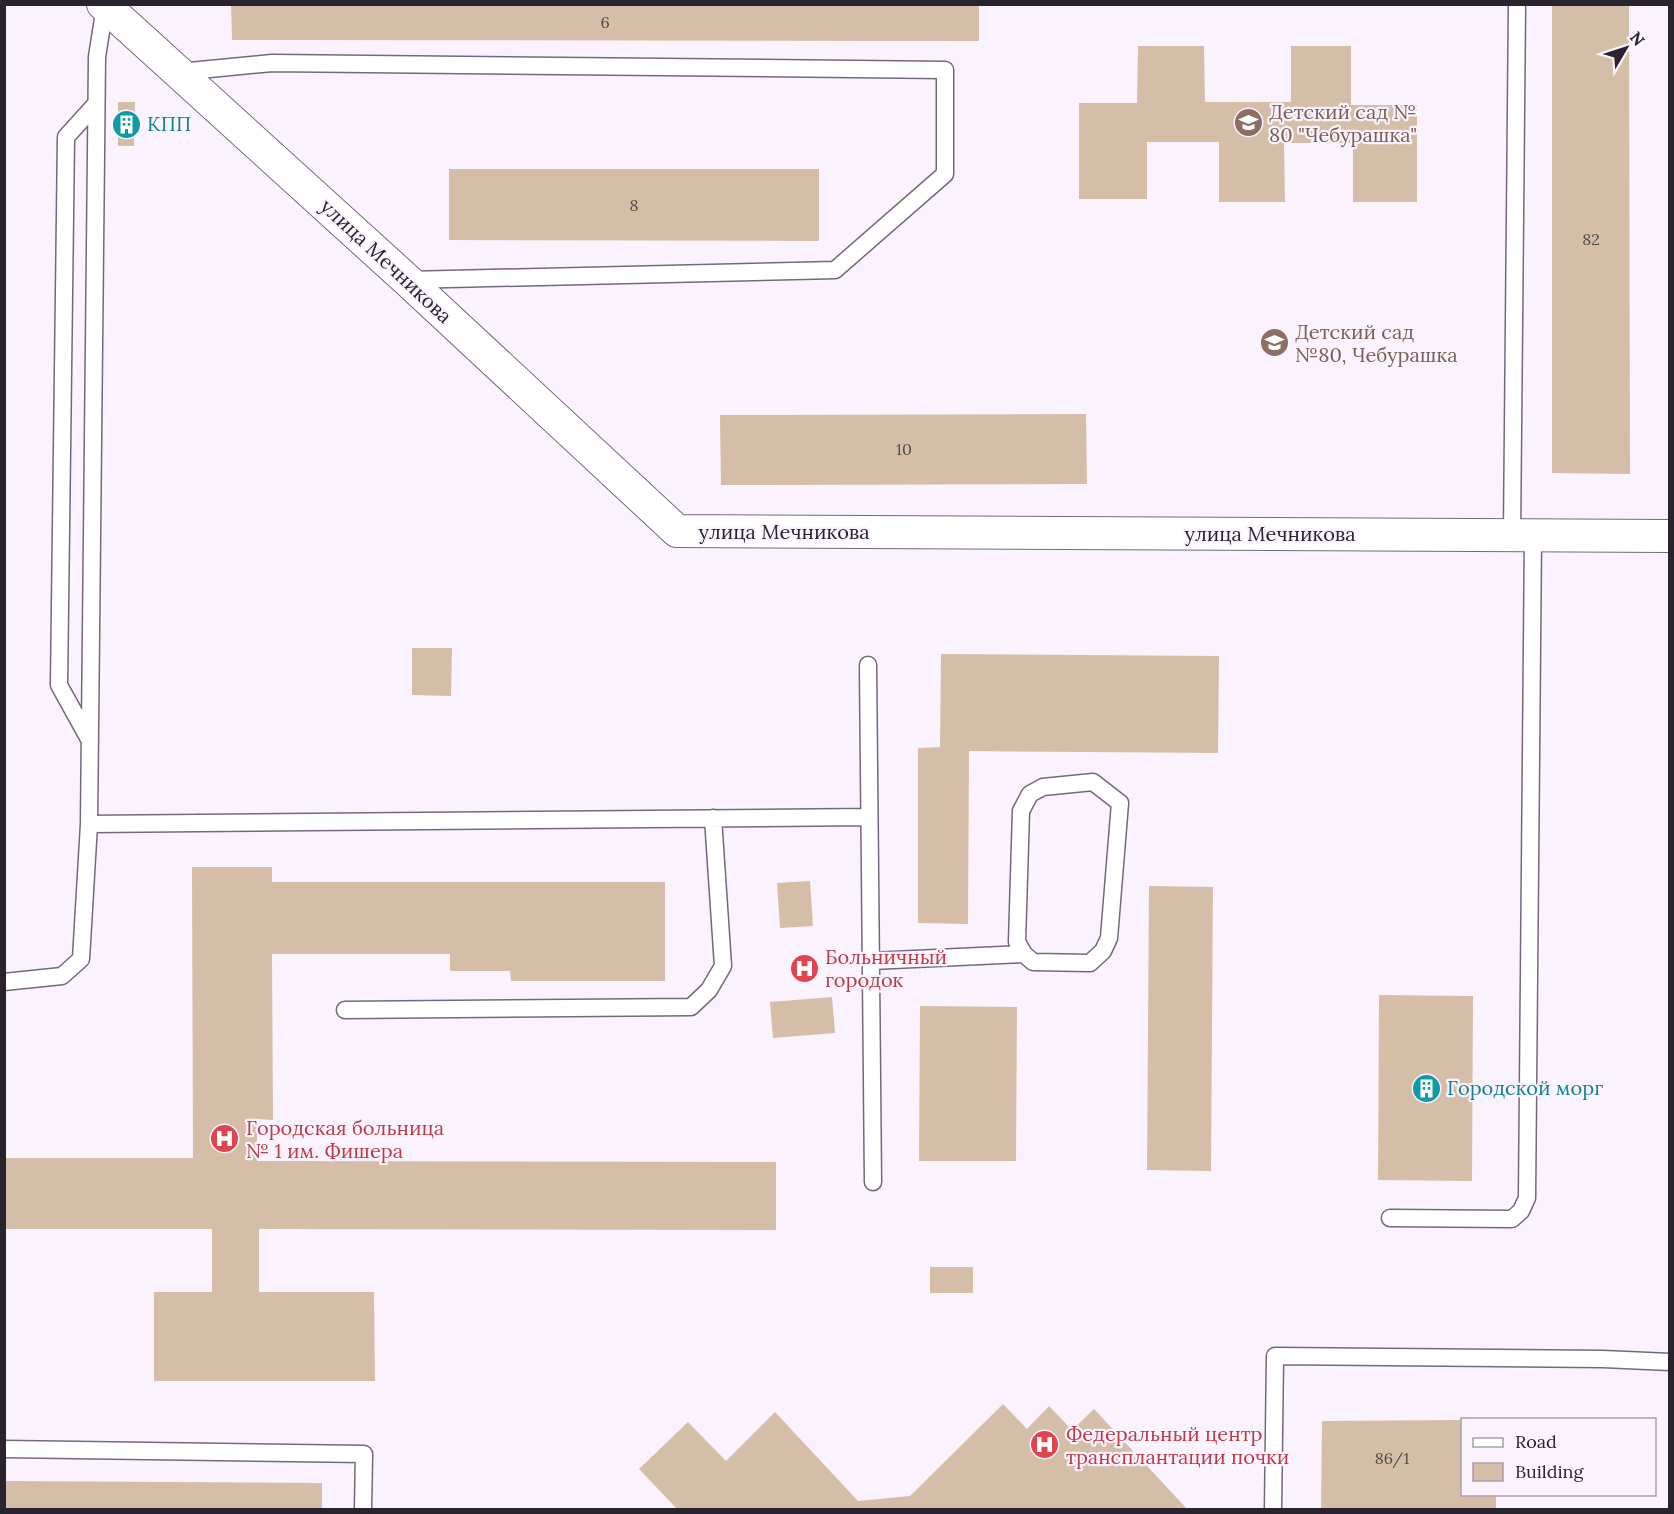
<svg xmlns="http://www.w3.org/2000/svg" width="1674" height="1514" font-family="Lora,serif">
<rect width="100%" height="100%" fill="#faf3fe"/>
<path fill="#d4bea7" d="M231 4H979V41L232 40Z
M1552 4H1629L1630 474 1552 473Z
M1138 46H1204L1205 102H1291V46H1351V105H1417V202H1353V143H1284L1285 202H1219V142H1147V199H1079V103H1137Z
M118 102H135L134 146H118Z
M449 169H819V241L449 240Z
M1086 414 1087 484 721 485 720 415Z
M412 648H452L451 696 412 695Z
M941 654 1219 656 1218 753 969 751 968 924 918 923V748L940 747Z
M192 867H272V882H665V981H511L510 971H450V954H272L273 1120 257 1119V1161L776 1162V1230L259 1229V1292H374L375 1381H154V1292H212V1229H4V1158H193Z
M810 881 813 926 780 928 777 883Z
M1149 886 1213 887 1211 1171 1147 1170Z
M1379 995 1473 996 1472 1181 1378 1180Z
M832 997 835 1033 773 1038 770 1002Z
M920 1006 1017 1007 1016 1161H919Z
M930 1267H973V1293H930Z
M1003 1404 1027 1429 1049 1406 1072 1430 1094 1409 1188 1510H678L639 1469 688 1422 726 1461 775 1412 858 1501 910 1496Z
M1462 1420V1494H1496V1510H1321L1322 1421Z
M4 1481 322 1483V1510H4Z"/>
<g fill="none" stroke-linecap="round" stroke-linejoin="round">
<defs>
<path id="service" d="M179 72 272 63 945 70V174L835 270 408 280
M1512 535 1517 4
M868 665 873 1182
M90 741 59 685 66 137 96 104
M1093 782 1120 803 1109 938 1103 951 1090 963 1033 962 1024 954 1017 942 1021 811 1030 794 1043 787Z
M89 824 869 817
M871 961 1024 954
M4 982 62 976 81 959 89 824 97 57 105 6
M345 1010 691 1007 709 990 723 966 713 818
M1390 1218 1512 1219 1521 1211 1527 1198 1533 535
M4 1449 364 1454 363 1510
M1273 1510 1275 1356 1603 1359 1670 1362"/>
<path id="minor" d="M103 4 407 280 677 531 1670 536"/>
</defs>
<use href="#service" stroke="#76677f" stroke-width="19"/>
<use href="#minor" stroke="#76677f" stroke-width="34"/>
<use href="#service" stroke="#fff" stroke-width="16"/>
<use href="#minor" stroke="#fff" stroke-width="32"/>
</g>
<defs>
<symbol id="school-disc" viewBox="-11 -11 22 22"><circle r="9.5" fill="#8d6e63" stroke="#faf3fe"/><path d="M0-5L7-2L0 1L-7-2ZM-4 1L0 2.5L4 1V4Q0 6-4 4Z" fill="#fff"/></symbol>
<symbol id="building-disc" viewBox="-11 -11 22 22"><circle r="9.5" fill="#0f9aa8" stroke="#faf3fe"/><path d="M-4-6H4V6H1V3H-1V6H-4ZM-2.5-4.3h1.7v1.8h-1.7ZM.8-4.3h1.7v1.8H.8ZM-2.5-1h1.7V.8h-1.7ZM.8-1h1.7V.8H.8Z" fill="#fff"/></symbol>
<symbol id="hospital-disc" viewBox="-11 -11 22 22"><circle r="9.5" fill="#e0444e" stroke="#faf3fe"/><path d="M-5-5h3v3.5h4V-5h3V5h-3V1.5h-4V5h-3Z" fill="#fff"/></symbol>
</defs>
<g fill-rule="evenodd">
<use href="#school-disc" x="1232" y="106" width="33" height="33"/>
<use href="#building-disc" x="110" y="108" width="33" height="33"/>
<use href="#school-disc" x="1258" y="326" width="33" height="33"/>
<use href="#hospital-disc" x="788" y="952" width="33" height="33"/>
<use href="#building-disc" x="1410" y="1072" width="33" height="33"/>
<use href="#hospital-disc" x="208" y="1122" width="33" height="33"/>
<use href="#hospital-disc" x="1028" y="1428" width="33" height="33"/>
</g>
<g text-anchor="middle" stroke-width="4.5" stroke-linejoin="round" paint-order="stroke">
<g font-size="16" fill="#544a4c">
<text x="605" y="28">6</text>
<text x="634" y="211">8</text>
<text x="1591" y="245">82</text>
<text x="904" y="455">10</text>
<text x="1392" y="1464">86/1</text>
</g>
<g font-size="20" fill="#785e54" stroke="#faf3fe" text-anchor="start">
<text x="1269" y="119">Детский сад №<tspan x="1269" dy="23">80 "Чебурашка"</tspan></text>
<text x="1295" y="339">Детский сад<tspan x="1295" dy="23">№80, Чебурашка</tspan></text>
</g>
<g font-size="20" fill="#0d838f" stroke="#faf3fe" text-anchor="start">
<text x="147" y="131">КПП</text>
<text x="1447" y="1095">Городской морг</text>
</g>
<g font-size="20" fill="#29232d" stroke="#faf3fe">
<text transform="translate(386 261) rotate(43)" y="7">улица Мечникова</text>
<text x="784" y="539">улица Мечникова</text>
<text x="1270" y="541">улица Мечникова</text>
</g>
<g font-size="20" fill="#be3a42" stroke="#faf3fe" text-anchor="start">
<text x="825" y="964">Больничный<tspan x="825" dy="23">городок</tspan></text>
<text x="246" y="1135">Городская больница<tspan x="246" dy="23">№ 1 им. Фишера</tspan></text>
<text x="1066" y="1441">Федеральный центр<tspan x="1066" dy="23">трансплантации почки</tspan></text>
</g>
</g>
<rect width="1674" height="1514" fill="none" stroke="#29232d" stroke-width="12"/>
<rect x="1461" y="1418" width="195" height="78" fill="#faf3fe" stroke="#a6a0aa" stroke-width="1.5"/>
<rect x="1473" y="1438" width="30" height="9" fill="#ffffff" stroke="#a6a0aa" stroke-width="1.5"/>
<text x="1515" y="1448" font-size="18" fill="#29232d">Road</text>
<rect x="1473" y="1463" width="30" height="18" fill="#d4bea7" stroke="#a6a0aa" stroke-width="1.5"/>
<text x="1515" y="1478" font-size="18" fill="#29232d">Building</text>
<g transform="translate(1626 48) rotate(51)" stroke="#faf3fe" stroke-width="4.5" paint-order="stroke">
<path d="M0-4.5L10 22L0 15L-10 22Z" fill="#29232d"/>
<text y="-9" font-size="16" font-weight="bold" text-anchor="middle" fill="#29232d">N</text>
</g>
</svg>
